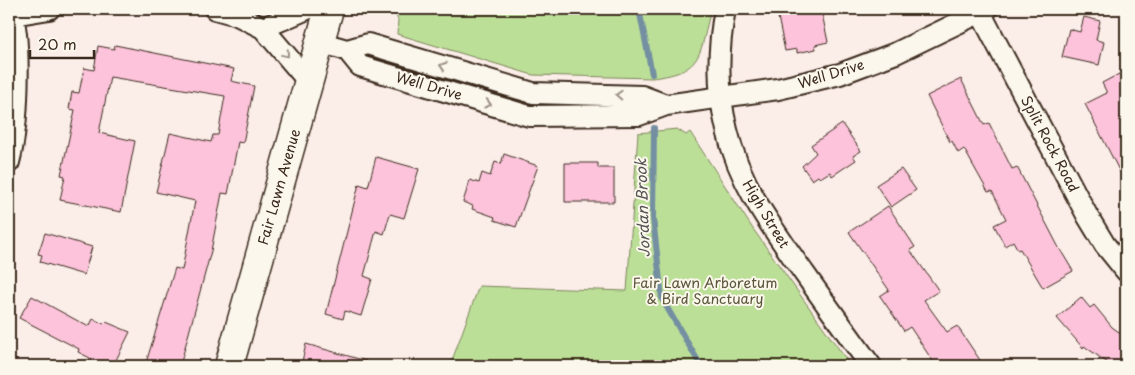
<svg xmlns="http://www.w3.org/2000/svg" width="1135" height="375" font-family="'Playpen Sans',sans-serif">
<rect width="100%" height="100%" fill="#fbede8"/>
<filter id="ink" filterUnits="userSpaceOnUse"><feTurbulence type="fractalNoise" baseFrequency=".02" numOctaves="2"/><feDisplacementMap in="SourceGraphic" scale="10" xChannelSelector="R" yChannelSelector="G"/><feConvolveMatrix kernelMatrix="1 2 1 2 8 2 1 2 1" color-interpolation-filters="sRGB"/></filter>
<g filter="url(#ink)">
<path fill="#bcdf98" stroke="#7c845b" d="M393 9H711C699 54 705 72 652 78L533 75 397 34 398 20Z
M677 129 686 135 690 132 753 229 851 366H450L479 286 627 291 638 133Z"/>
<g fill="none" stroke-linecap="round" stroke-linejoin="round">
<path stroke="#738fa1" stroke-width="6" d="M639 9 652 74
M654 128 653 218 662 299 701 366"/>
</g>
<path fill="#fcc3da" stroke="#3b2a1e" d="M816 9H821L828 42 815 45 816 49 797 53V49L785 51 778 17Z
M1084 17 1100 21 1096 40 1104 42 1099 65 1062 57 1069 29 1080 32Z
M115 45 234 69 231 81 254 86 243 143 238 142 228 194 222 193 211 251 180 366H145L175 268 182 270 195 201 156 192 170 133 211 142 213 135H218L225 96 110 77 99 133 135 141 121 212 60 200 65 176 61 175 75 110 69 109 72 92 79 93 84 68 94 70 98 46 114 49Z
M1121 73 1126 82V184L1085 104 1107 93 1102 83Z
M961 79 984 125 989 123 1012 169 1017 167 1058 246 1073 271 1043 288 1020 249 1018 250 1013 241 1005 246 994 225 1006 219 992 191 988 192 964 149 958 153 952 141 950 142 927 96Z
M842 124 861 151 853 156 856 160 832 176 830 172 820 178 818 176 812 180 802 166 816 153 811 145Z
M504 154 538 166 516 227 494 220 495 217 472 209 473 206 463 202 470 180 479 183 482 173 490 176 495 162 501 164Z
M376 157 419 169 404 218 390 214 384 234 376 231 364 276 372 279 361 316 345 311 343 319 326 314 359 184 368 187Z
M565 163H598V168H614V202H565Z
M901 169 916 190 891 207 876 185Z
M888 206 915 247 910 250 939 291 924 300 947 332 957 326 984 366H936L910 327 904 331 880 296 889 290 849 232Z
M45 233 92 247 84 275 40 262 42 255 38 254Z
M32 296 89 327 93 319 104 324 106 322 130 332 113 366H98L89 362 90 358 78 352 79 349 19 318Z
M1081 297 1090 308 1094 305 1112 327 1126 337V366H1112L1084 346 1083 348 1057 318Z
M306 344 366 361V366H301Z"/>
<g fill="none" stroke-linecap="round" stroke-linejoin="round">
<defs>
<path id="street" d="M215 9 237 15 263 28 308 81
M725 9C718 47 717 91 727 130 739 184 773 229 804 273 826 304 848 335 871 366
M980 12 1088 217 1105 245 1126 271
M13 15 49 9
M263 28 307 9
M319 42 347 50 368 44 533 93 642 96 666 105
M347 50 360 66 529 116 639 115 666 105 778 89 840 74 896 53 987 9
M9 162C18 129 22 42 11 9"/>
<path id="secondary" d="M229 366 329 9"/>
</defs>
<use href="#street" stroke="#3b2a1e" stroke-width="24"/>
<use href="#secondary" stroke="#3b2a1e" stroke-width="31"/>
<use href="#street" stroke="#fbf7ec" stroke-width="20"/>
<use href="#secondary" stroke="#fbf7ec" stroke-width="28"/>
</g>
<defs><path id="oneway-chevron" d="M-2-3.5L2.5 0L-2 3.5" fill="none" stroke-width="1.6" stroke-linecap="round" stroke-linejoin="round" transform="scale(1.25)"/></defs>
<g stroke="#9b9085">
<use href="#oneway-chevron" transform="translate(286 54) rotate(50)"/>
<use href="#oneway-chevron" transform="translate(443 66) rotate(-163)"/>
<use href="#oneway-chevron" transform="translate(619 95) rotate(-177)"/>
<use href="#oneway-chevron" transform="translate(488 104) rotate(16)"/>
</g>
</g>
<g text-anchor="middle" stroke-width="4" stroke-linejoin="round" paint-order="stroke">
<g font-size="14" fill="#3b2a1e" stroke="#fbf7ec">
<text transform="translate(831 74) rotate(-17)" y="5">Well Drive</text>
<text transform="translate(429 86) rotate(16)" y="5">Well Drive</text>
<text transform="translate(1050 144) rotate(62)" y="5">Split Rock Road</text>
<text transform="translate(279 187) rotate(-74)" y="5">Fair Lawn Avenue</text>
<text transform="translate(766 214) rotate(59)" y="5">High Street</text>
</g>
<g font-size="14" fill="#5b573c" stroke="#fbf7ec">
<text x="705" y="288">Fair Lawn Arboretum<tspan x="705" dy="16">&amp; Bird Sanctuary</tspan></text>
</g>
<g font-size="15" font-style="italic" fill="#525454" stroke="#fbf7ec">
<text transform="translate(643 208) rotate(-92)" y="5">Jordan Brook</text>
</g>
</g>
<rect width="1135" height="375" fill="none" stroke="#fbf7ec" stroke-width="30"/>
<rect x="15" y="15" width="1105" height="345" fill="none" stroke="#3b2a1e" stroke-width="2" filter="url(#ink)"/>
<path d="M30 50v8h64v-8" fill="none" stroke="#3b2a1e" stroke-width="2.5"/>
<text x="38" y="50" font-size="15" fill="#3b2a1e" stroke="#fbf7ec" stroke-width="4" paint-order="stroke">20 m</text>
</svg>
